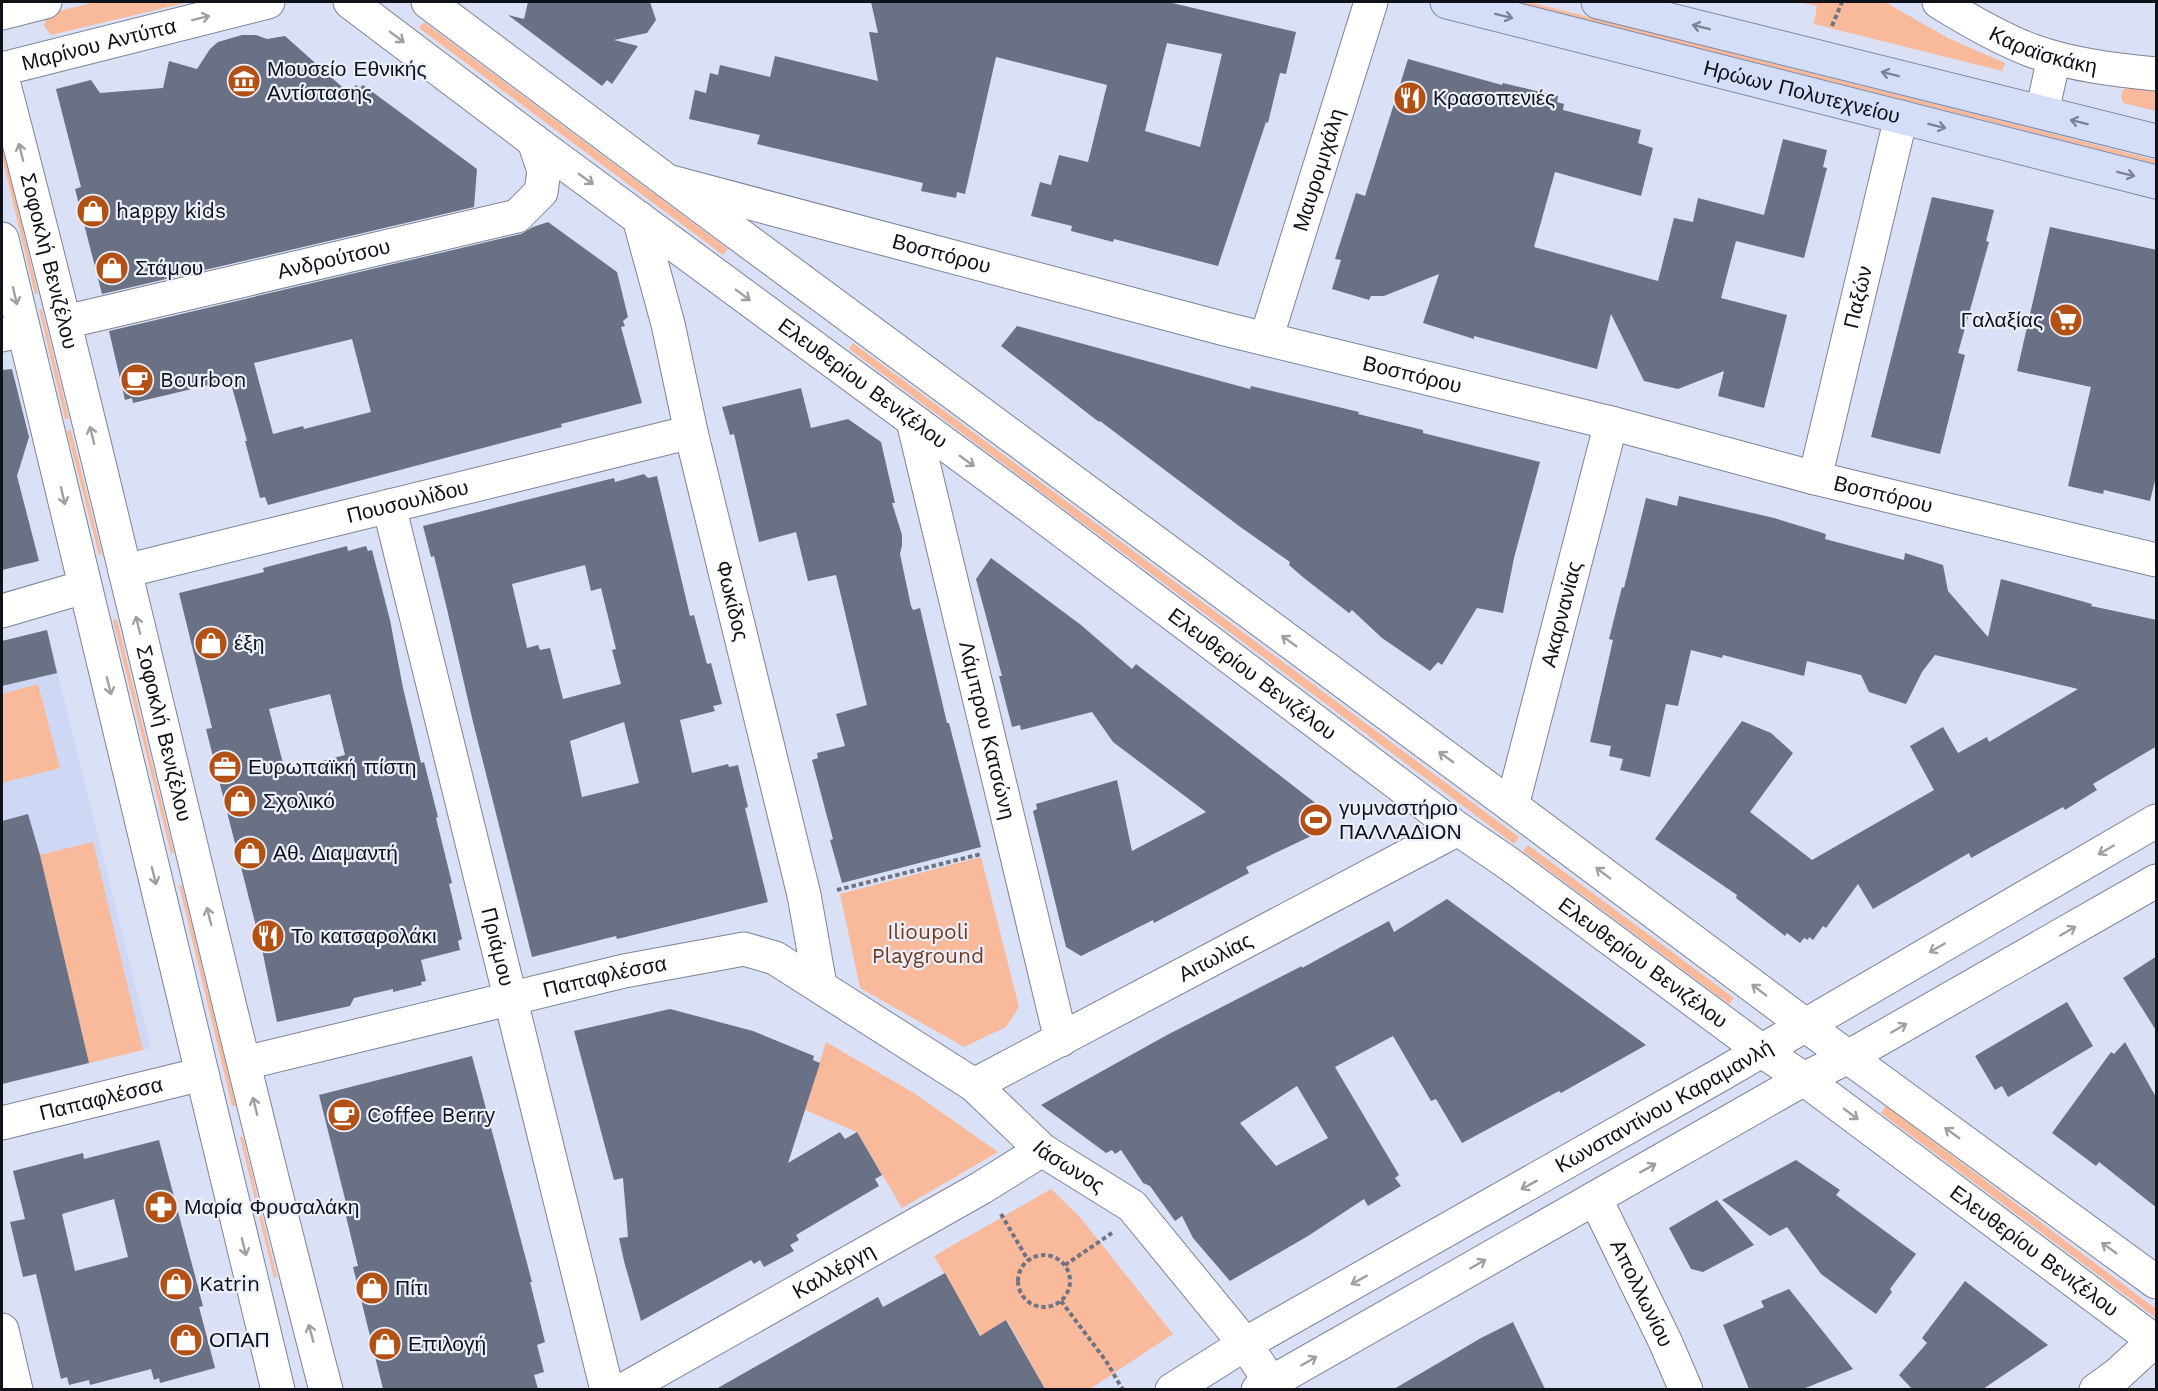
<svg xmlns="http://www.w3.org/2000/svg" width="2158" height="1391" font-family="'Work Sans',sans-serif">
<rect width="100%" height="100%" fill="#dae1f6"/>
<path fill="#ced7f3" d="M47 630 151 1048 2 1084V641Z"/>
<path fill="#f9b99b" d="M95 2H189L51 35 44 26 47 14Z
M1516 2H1529L2156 160V164Z
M1798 2H1885L1948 38 2005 63 2002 71 1814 24 1817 6Z
M424 22 728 249 723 255 419 28Z
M2128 88 2156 90V111L2123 103 2121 96 2123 90Z
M2 143 38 293 35 294 2 157Z
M39 309H42L69 419H65Z
M853 343 1519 837 1514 844 849 349Z
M71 430 102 554 99 555 67 431Z
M117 620 174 853 171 854 113 620Z
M38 684 60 768 2 783V694Z
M93 842 143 1050 89 1063 40 855Z
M1528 845 1734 998 1729 1004 1523 851Z
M981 857 1019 1007 1006 1027 964 1047 860 988 840 894Z
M179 885H182L236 1106H232Z
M826 1042 914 1093 998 1152 902 1208 857 1132 805 1110Z
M1886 1106 2156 1309V1318L1881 1113Z
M240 1137H243L277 1277 274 1278Z
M1051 1189 1079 1216 1173 1334 1090 1389H1045L1007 1320 981 1336 934 1256Z"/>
<path fill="#6b7184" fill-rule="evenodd" d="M528 2H650L656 20 647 33 614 40 638 46 612 84 607 80 602 86 508 15 524 19Z
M871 2H1168L1296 32 1286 74 1280 73 1268 123 1266 122 1218 266 1114 239 1113 242 1071 231 1072 226 1031 216 1040 182 1051 185 1059 155 1088 162 1107 85 996 57 965 194 957 192 956 198 921 191 923 183 757 144 760 135 689 119 695 90 706 93 710 73 718 75 720 65 770 77 775 56 878 81 869 32 878 33ZM1167 43 1222 54 1200 147 1145 131Z
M242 35H256L267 39 285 36 350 94 356 85 360 88 363 85 477 169 474 207 102 294 75 189 81 187 56 89 91 80 100 93 163 88 169 61 197 69 210 49 218 42Z
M1408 59 1502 85 1503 83 1558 96 1557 102 1564 104 1563 110 1641 130 1638 143 1653 148 1641 196 1555 172 1534 247 1658 281 1674 218 1693 222 1698 198 1764 215 1783 139 1827 150 1823 167 1827 168 1804 258 1736 241 1721 298 1787 315 1764 408 1718 396 1724 371 1678 389 1644 381 1611 314 1597 369 1474 336V339L1423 323 1439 274 1384 296H1371L1369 300 1332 289 1341 260 1335 259 1356 193 1365 196Z
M1932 197 1994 210 1986 241 1989 242 1958 353 1965 355 1940 454 1871 437Z
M548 222 617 272 628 317 623 321 625 326 621 327 642 403 561 424 562 427 268 505 265 497 260 498 245 441H247L230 380 133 403 132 398 125 400 109 331 521 234 533 227ZM352 339 371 412 304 429 303 426 273 434 254 363Z
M2050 227 2157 250V472L2150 501 2104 490 2103 494 2068 486 2091 387 2017 371Z
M1017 326 1250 389 1251 386 1359 412 1358 414 1423 430V433L1540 462 1514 558 1503 613 1477 608 1442 665 1438 662 1430 671 1382 638 1352 610 1349 613 1304 578 1289 565 1290 562 1239 526 1100 421 1099 422 1001 346Z
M12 369 29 437 17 476 39 561 2 570V370Z
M801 388 811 428 848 419 881 442 895 503H892L902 535V545L900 554 911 606 913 610 920 608 947 723H949L981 847 842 883 830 840 833 839 812 760 818 758 817 753 845 746 836 714 867 705 836 575 808 581 796 532 759 542 734 434 730 435 722 407Z
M644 474 648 478 657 476 690 616 694 615 707 664 711 663 722 704 713 706 715 711 680 720 692 773 728 764 729 767 738 765 748 807 745 808 768 902 617 939 616 936 532 957 473 722 447 609 434 556 431 557 423 526 574 488 614 478 615 482ZM585 565 591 591 601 588 616 649 612 650 621 684 563 699 550 648 540 650 538 645 527 648 512 584ZM624 722 639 783 582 797 570 741Z
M1679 496 1774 518 1826 534 1825 539 1904 560 1905 553 1943 565 1948 591 1988 637 2001 579 2092 604 2091 606 2157 620V746L2093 784 2097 790 2065 810 2063 807 1971 858 1969 853 1873 909 1858 884 1826 928 1823 926 1813 940 1809 937 1808 940 1804 938 1800 943 1787 933 1785 936 1736 898 1737 895 1655 839 1742 721 1771 733 1793 753 1750 812 1812 860 1934 790 1910 746 1943 727 1958 753 1987 737 1989 742 2078 689 1935 655 1922 672 1906 704 1869 692 1861 675 1807 661 1804 676 1723 655 1722 658 1691 650 1678 706 1666 704 1650 777 1620 770 1623 759 1609 756 1611 746 1590 742 1613 640 1609 639 1622 587 1624 588 1646 498 1677 506Z
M347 546 348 551 366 546 368 551 372 550 390 620 403 688 421 763 424 762 438 817 436 818 452 883 449 884 462 939 458 941 460 950 421 960 426 981 421 982 422 985 393 992V989L354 998 350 1006 277 1022 263 954 206 729 212 728 179 593 264 572 263 568ZM330 694 345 755 285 771 269 709Z
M991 558 1081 625 1132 669 1136 664 1327 812 1326 829 1246 867 1249 873 1154 923 1153 920 1081 956 1066 947 1033 811 1037 809 1036 804 1117 780 1132 851 1206 812 1113 742 1092 712 1021 730 1020 725 1012 727 999 676H1002L976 579Z
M47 630 57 673 2 686V641Z
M28 814 40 855 89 1063 2 1084V821Z
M1447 899 1646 1045 1561 1093 1559 1091 1462 1143 1436 1099 1431 1101 1393 1036 1335 1067 1399 1175 1395 1178 1401 1186 1368 1206 1364 1199 1308 1236 1230 1281 1193 1238 1182 1216 1175 1221 1150 1186 1143 1183 1121 1150 1115 1154 1112 1150 1106 1153 1041 1105 1167 1035 1302 966V968L1389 921 1394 932ZM1297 1086 1328 1138 1276 1166 1240 1123Z
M2157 956V1032L2123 978Z
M2067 1002 2093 1046 2008 1097 2002 1086 1995 1090 1975 1056Z
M670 1009 753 1031 814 1056 813 1060 820 1063 788 1163 840 1132 845 1139 857 1132 882 1175 875 1179 879 1186 796 1235 799 1240 790 1245 794 1251 764 1267 760 1260 754 1264 751 1260 641 1321 624 1261 619 1238 628 1237 623 1178 614 1180 574 1031Z
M2125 1042 2157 1099V1208L2099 1162 2096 1166 2052 1133 2111 1052 2114 1054Z
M472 1056 532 1282H530L545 1342 537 1345 544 1372 534 1375 538 1389H383L353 1267 358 1266 344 1208 347 1207 319 1095Z
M159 1140 203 1306 199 1307 215 1368 160 1383 159 1378 154 1380 151 1369 90 1385 89 1380 69 1385 67 1377 61 1379 36 1274 23 1277 10 1222 25 1219 13 1171 83 1153 84 1159ZM114 1199 128 1257 75 1271 62 1214Z
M1796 1160 1840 1190 1836 1195 1916 1254 1890 1289 1892 1292 1876 1314 1821 1274 1787 1227 1770 1236 1722 1200Z
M1717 1200 1754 1245 1703 1272 1691 1269 1669 1228Z
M945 1273 980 1336 1006 1320 1045 1389H716L878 1297 883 1307Z
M1965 1281 2048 1345 1983 1389H1912L1899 1375 1927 1343 1922 1338Z
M1789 1289 1853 1369 1803 1389H1749L1723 1325 1764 1307 1761 1301Z
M1513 1322 1545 1389H1394L1481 1338Z"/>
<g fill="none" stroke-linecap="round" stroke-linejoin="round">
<defs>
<g id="street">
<path id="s1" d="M1939 2C1968 20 2000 39 2033 51 2072 65 2116 70 2156 74"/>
<path d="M2042 112 2054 58"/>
<path id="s2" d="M667 181 1225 329 1611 423 1815 478 2156 560"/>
<path id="s3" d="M639 218 668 324 691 432 804 895 820 985"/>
<path id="s4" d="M65 322 517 216 541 192 544 171 534 141"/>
<path d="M2 335 23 330"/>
<path id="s5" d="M1266 339 1371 2"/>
<path id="s6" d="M913 421 1061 1040"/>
<path id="s7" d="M1815 478 1901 117"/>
<path id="s8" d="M389 506 607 1390"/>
<path id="s9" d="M125 571 691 432"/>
<path d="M2 611 84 587"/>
<path id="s10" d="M1512 806 1611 423"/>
<path id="s11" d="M245 1063 624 971 744 949 775 958 974 1085 1042 1150 1132 1206 1245 1344 1276 1390"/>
<path id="s12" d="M974 1085 1458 829"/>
<path id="s13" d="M2 1123 202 1074"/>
<path id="s14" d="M1595 1198 1665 1341 1686 1390"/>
<path d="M2 1330 16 1390"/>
<path id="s15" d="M623 1390 981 1188 1042 1150"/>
<path d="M2096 1390 2117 1375 2154 1341"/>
</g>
<g id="secondary">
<path id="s16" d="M350 2 534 141 1032 508 1458 829 1508 863 1762 1051 1804 1079 2156 1342"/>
<path d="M428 2 714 216 1512 806 1848 1057 2156 1282"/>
<path d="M2 13 45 2"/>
<path id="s17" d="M2 69 268 2"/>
<path id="s18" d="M2 77C116 513 212 953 326 1390"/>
<path d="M2 239 278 1390"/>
<path id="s19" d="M1172 1390 1245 1344 1720 1075 2156 821"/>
<path d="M1258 1390 1804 1079 1848 1057 2156 881"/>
</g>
<g id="primary">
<path id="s20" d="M1447 2 2156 182"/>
<path d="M1598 2 2156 141"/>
</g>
</defs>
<use href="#street" stroke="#7d8396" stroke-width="35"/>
<use href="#secondary" stroke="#7d8396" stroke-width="35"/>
<use href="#primary" stroke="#7e88a7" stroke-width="35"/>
<path stroke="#6f7482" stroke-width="4" stroke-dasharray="4.5 3" stroke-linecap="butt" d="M1832 26 1842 2
M837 890 981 854
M1001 1214 1028 1260
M1018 1281a26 26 0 1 1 52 0a26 26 0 1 1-52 0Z
M1065 1265 1112 1233
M1061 1301 1106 1361 1123 1390"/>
<use href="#street" stroke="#fff" stroke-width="33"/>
<use href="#secondary" stroke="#fff" stroke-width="33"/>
<use href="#primary" stroke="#d5def8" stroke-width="33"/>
</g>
<defs><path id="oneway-shaft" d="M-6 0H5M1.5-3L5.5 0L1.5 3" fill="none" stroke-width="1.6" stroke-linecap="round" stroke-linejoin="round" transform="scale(1.5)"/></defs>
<g stroke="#7c8294">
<use href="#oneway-shaft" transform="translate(1504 16) rotate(14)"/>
<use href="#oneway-shaft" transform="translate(1701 27) rotate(-166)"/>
<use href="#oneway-shaft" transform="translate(1890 74) rotate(-166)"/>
<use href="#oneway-shaft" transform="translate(2079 122) rotate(-166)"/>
<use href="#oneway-shaft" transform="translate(1937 126) rotate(14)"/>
<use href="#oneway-shaft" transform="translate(2126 174) rotate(14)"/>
</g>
<g stroke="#9fa0a3">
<use href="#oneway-shaft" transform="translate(201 18) rotate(-14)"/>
<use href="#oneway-shaft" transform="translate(397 37) rotate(37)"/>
<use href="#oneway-shaft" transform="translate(21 152) rotate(-104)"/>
<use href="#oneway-shaft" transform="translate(586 179) rotate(36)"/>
<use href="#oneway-shaft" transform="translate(743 295) rotate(37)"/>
<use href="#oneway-shaft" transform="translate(15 296) rotate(77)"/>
<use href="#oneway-shaft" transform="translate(92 435) rotate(-104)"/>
<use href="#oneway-shaft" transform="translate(967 461) rotate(36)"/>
<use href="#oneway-shaft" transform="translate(63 496) rotate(77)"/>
<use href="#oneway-shaft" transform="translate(138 625) rotate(-104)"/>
<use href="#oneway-shaft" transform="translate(1289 641) rotate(-144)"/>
<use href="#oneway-shaft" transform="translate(109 686) rotate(76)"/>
<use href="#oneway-shaft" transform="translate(1446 757) rotate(-144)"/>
<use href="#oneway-shaft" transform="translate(2106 850) rotate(150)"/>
<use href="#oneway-shaft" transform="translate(1603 873) rotate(-143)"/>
<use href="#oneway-shaft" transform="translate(154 876) rotate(76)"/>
<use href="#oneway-shaft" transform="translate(209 916) rotate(-104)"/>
<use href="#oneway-shaft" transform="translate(2068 931) rotate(-30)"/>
<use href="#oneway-shaft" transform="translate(1937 948) rotate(150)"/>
<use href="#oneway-shaft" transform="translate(1759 990) rotate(-143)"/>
<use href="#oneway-shaft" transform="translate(1899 1028) rotate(-30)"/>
<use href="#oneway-shaft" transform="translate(255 1106) rotate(-104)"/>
<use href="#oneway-shaft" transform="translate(1851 1114) rotate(37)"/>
<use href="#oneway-shaft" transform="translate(1952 1133) rotate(-144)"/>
<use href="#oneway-shaft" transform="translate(1648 1168) rotate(-29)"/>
<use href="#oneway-shaft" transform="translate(1529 1185) rotate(151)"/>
<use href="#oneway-shaft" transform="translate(244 1247) rotate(76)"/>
<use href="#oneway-shaft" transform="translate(2109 1248) rotate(-144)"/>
<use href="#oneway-shaft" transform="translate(1478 1264) rotate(-30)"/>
<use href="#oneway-shaft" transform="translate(1359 1280) rotate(151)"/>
<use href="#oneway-shaft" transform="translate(311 1333) rotate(-105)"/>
<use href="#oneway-shaft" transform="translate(1309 1361) rotate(-30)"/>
</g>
<defs>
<symbol id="museum-disc" viewBox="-11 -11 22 22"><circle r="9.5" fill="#b35115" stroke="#eaeffb"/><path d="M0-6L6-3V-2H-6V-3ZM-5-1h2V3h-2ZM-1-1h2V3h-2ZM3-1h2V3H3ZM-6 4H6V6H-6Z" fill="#fff"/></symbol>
<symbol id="restaurant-disc" viewBox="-11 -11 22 22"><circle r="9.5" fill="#b35115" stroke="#eaeffb"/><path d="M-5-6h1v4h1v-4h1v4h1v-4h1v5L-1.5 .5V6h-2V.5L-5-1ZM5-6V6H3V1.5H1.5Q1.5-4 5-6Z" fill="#fff"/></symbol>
<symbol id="shop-disc" viewBox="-11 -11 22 22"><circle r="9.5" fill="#b35115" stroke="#eaeffb"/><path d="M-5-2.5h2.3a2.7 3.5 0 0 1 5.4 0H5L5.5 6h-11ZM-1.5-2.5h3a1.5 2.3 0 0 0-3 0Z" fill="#fff"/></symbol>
<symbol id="supermarket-disc" viewBox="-11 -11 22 22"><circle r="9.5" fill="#b35115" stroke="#eaeffb"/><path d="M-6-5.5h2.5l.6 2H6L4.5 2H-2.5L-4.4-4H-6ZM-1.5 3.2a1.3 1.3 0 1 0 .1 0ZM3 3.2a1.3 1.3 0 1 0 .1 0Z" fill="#fff"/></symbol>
<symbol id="cafe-disc" viewBox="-11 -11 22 22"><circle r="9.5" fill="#b35115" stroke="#eaeffb"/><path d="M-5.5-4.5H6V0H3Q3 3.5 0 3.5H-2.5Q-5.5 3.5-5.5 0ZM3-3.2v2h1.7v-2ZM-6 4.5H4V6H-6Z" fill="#fff"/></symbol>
<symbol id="office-disc" viewBox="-11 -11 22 22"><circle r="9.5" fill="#b35115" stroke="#eaeffb"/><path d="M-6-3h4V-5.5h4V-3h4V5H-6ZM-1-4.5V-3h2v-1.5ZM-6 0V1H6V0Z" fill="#fff"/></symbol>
<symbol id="stadium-disc" viewBox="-11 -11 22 22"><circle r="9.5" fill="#b35115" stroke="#eaeffb"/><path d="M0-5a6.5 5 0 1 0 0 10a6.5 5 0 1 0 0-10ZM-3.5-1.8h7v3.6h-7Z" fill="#fff"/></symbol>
<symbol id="pharmacy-disc" viewBox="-11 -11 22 22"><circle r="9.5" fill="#b35115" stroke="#eaeffb"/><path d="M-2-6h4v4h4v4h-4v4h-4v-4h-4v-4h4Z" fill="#fff"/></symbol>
</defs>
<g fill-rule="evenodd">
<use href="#museum-disc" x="225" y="62" width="38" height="38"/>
<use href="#restaurant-disc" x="1391" y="79" width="38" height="38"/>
<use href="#shop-disc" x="74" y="192" width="38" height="38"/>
<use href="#shop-disc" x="93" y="249" width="38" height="38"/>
<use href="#supermarket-disc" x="2047" y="301" width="38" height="38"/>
<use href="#cafe-disc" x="118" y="361" width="38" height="38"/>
<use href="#shop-disc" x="192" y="624" width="38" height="38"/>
<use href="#office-disc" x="206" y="748" width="38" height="38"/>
<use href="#shop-disc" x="221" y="782" width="38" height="38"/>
<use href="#stadium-disc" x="1297" y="801" width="38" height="38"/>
<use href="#shop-disc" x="231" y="834" width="38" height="38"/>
<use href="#restaurant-disc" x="249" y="917" width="38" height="38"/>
<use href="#cafe-disc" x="325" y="1096" width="38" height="38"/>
<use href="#pharmacy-disc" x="142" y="1188" width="38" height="38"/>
<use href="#shop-disc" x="157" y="1265" width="38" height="38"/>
<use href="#shop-disc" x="353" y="1269" width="38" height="38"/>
<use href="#shop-disc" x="167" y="1321" width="38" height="38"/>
<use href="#shop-disc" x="366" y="1325" width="38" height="38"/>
</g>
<g text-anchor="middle" stroke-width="4.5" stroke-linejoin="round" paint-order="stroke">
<g font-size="21" fill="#10121a" stroke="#eaeffb">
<text dy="7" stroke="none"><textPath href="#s17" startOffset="100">Μαρίνου Αντύπα</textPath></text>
<text dy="7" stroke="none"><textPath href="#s1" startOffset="116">Καραϊσκάκη</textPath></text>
<text dy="7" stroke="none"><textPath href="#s20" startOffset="366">Ηρώων Πολυτεχνείου</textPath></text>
<text dy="7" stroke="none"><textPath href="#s5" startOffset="177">Μαυρομιχάλη</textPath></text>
<text dy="7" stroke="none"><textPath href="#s2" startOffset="284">Βοσπόρου</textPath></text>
<text dy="7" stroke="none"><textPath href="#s4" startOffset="276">Ανδρούτσου</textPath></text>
<text dy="7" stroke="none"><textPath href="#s18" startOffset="190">Σοφοκλή Βενιζέλου</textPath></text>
<text dy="7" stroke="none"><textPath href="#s7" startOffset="186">Παξών</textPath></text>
<text dy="7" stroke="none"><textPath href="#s2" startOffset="770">Βοσπόρου</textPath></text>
<text dy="7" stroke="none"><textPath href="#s16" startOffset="639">Ελευθερίου Βενιζέλου</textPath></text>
<text dy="7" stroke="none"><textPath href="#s2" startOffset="1256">Βοσπόρου</textPath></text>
<text dy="7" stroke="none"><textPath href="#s9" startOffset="291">Πουσουλίδου</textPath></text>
<text dy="7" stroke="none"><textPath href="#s3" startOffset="394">Φωκίδος</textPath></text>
<text dy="7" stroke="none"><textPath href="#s10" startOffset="198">Ακαρνανίας</textPath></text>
<text dy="7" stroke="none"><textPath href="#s16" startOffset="1125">Ελευθερίου Βενιζέλου</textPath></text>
<text dy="7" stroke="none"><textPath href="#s6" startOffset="318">Λάμπρου Κατσώνη</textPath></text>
<text dy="7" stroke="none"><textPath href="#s18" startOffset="676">Σοφοκλή Βενιζέλου</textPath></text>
<text dy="7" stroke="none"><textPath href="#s8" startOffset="454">Πριάμου</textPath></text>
<text dy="7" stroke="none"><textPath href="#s12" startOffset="273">Αιτωλίας</textPath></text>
<text dy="7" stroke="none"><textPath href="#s16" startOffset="1611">Ελευθερίου Βενιζέλου</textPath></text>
<text dy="7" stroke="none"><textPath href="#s11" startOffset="370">Παπαφλέσσα</textPath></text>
<text dy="7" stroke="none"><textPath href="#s13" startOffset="102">Παπαφλέσσα</textPath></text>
<text dy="7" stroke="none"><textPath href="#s19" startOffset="568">Κωνσταντίνου Καραμανλή</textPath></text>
<text dy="7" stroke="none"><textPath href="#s11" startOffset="906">Ιάσωνος</textPath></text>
<text dy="7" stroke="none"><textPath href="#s16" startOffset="2097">Ελευθερίου Βενιζέλου</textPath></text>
<text dy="7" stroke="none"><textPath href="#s15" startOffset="242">Καλλέργη</textPath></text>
<text dy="7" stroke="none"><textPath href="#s14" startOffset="106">Απολλωνίου</textPath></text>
</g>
<g font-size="21" fill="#10121a" stroke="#eaeffb" text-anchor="start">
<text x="267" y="76">Μουσείο Εθνικής<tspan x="267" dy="24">Αντίστασης</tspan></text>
<text x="1433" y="105">Κρασοπενιές</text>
<text x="116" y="218">happy kids</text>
<text x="135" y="275">Στάμου</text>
<text x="2043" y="327" text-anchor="end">Γαλαξίας</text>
<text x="160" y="387">Bourbon</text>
<text x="234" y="650">έξη</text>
<text x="248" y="774">Ευρωπαϊκή πίστη</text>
<text x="263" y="808">Σχολικό</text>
<text x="1339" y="815">γυμναστήριο<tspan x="1339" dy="24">ΠΑΛΛΑΔΙΟΝ</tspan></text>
<text x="273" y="860">Αθ. Διαμαντή</text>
<text x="291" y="943">Το κατσαρολάκι</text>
<text x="367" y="1122">Coffee Berry</text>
<text x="184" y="1214">Μαρία Φρυσαλάκη</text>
<text x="199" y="1291">Katrin</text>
<text x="395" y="1295">Πίτι</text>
<text x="209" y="1347">ΟΠΑΠ</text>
<text x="408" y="1351">Επιλογή</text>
</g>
<g font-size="21" fill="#72391b" stroke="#eaeffb">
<text x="928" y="939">Ilioupoli<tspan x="928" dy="24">Playground</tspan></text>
</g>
</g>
<rect width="2158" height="1391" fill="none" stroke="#10121a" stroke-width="6"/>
</svg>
